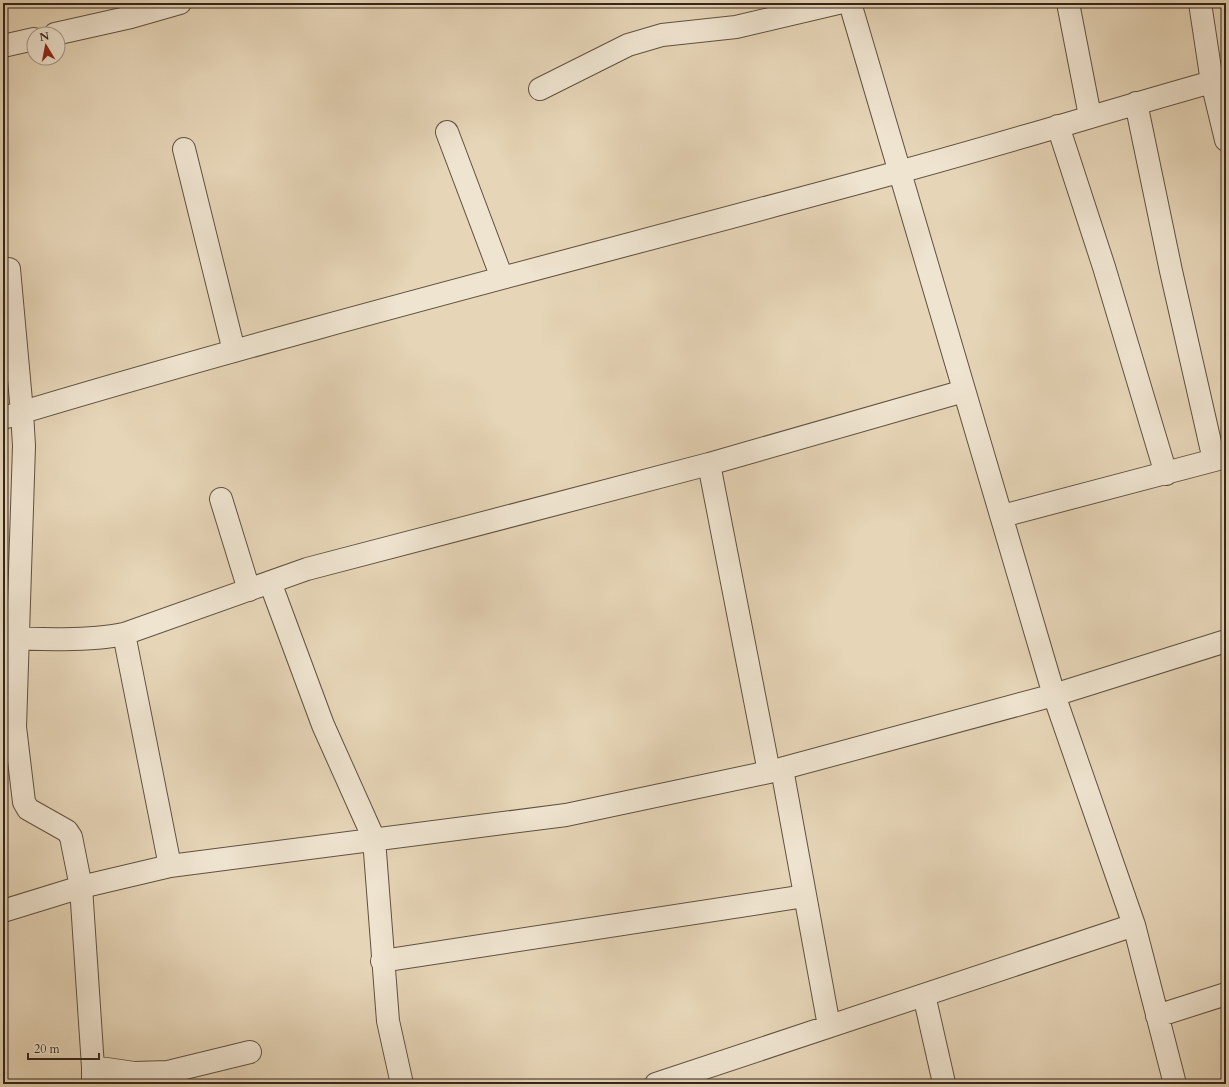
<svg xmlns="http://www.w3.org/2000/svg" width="1229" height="1087" font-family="Cardo,serif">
<rect width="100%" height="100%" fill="#e6d5b7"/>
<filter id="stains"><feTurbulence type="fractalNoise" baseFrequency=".005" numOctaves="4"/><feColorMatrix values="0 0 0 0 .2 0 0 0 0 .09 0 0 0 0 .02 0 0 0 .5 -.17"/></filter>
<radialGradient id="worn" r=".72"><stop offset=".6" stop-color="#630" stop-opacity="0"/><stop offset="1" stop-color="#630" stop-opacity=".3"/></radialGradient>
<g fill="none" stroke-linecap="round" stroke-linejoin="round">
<defs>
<path id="minor" d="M850 3 1054 695 1134 925 1175 1084
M1068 3 1090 116
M1200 3 1212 82 1226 140
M55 34 131 17 180 3
M3 46 34 39
M540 89 628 45 662 35 736 27 838 3
M1136 103 1171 271 1214 460
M1058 126 1104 267 1166 474
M447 132 502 278
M184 149 234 351
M9 269 22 412 24 446 15 727 24 802 28 809 67 831 71 837 81 887 93 1067V1084
M3 418C298 329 597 254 895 173 1006 143 1115 109 1226 78
M709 464 769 772
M221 499 249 590
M1002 516 1226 457
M270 582 323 725 374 839 388 1021 402 1084
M124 634 170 866
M3 637C37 640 91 641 124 634L307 569 709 464 964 391
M782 769 829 1026
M3 911 81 887 170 866 566 815 769 772 1054 695 1226 641
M382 961 805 896
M924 995 944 1083
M1157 1016 1226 994
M93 1067 134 1073 168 1072 250 1052
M656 1084 1134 925"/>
</defs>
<use href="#minor" stroke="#605141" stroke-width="24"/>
<use href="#minor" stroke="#efe4d0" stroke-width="22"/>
</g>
<rect width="1229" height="1087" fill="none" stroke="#e6d5b7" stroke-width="16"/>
<rect x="4" y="4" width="1221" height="1079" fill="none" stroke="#34251a" stroke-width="2"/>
<rect x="8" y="8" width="1213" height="1071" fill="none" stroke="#34251a"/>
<g transform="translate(46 46) rotate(350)"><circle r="19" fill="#efe4d0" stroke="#a49887"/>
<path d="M0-3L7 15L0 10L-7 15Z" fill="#8f2418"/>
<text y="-6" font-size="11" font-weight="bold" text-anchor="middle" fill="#34251a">N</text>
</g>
<path d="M28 1053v6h71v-6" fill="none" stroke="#34251a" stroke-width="2"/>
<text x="34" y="1053" font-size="12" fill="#34251a" stroke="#efe4d0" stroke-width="3" paint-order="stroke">20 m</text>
<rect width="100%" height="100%" filter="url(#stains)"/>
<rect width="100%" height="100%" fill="url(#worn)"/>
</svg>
